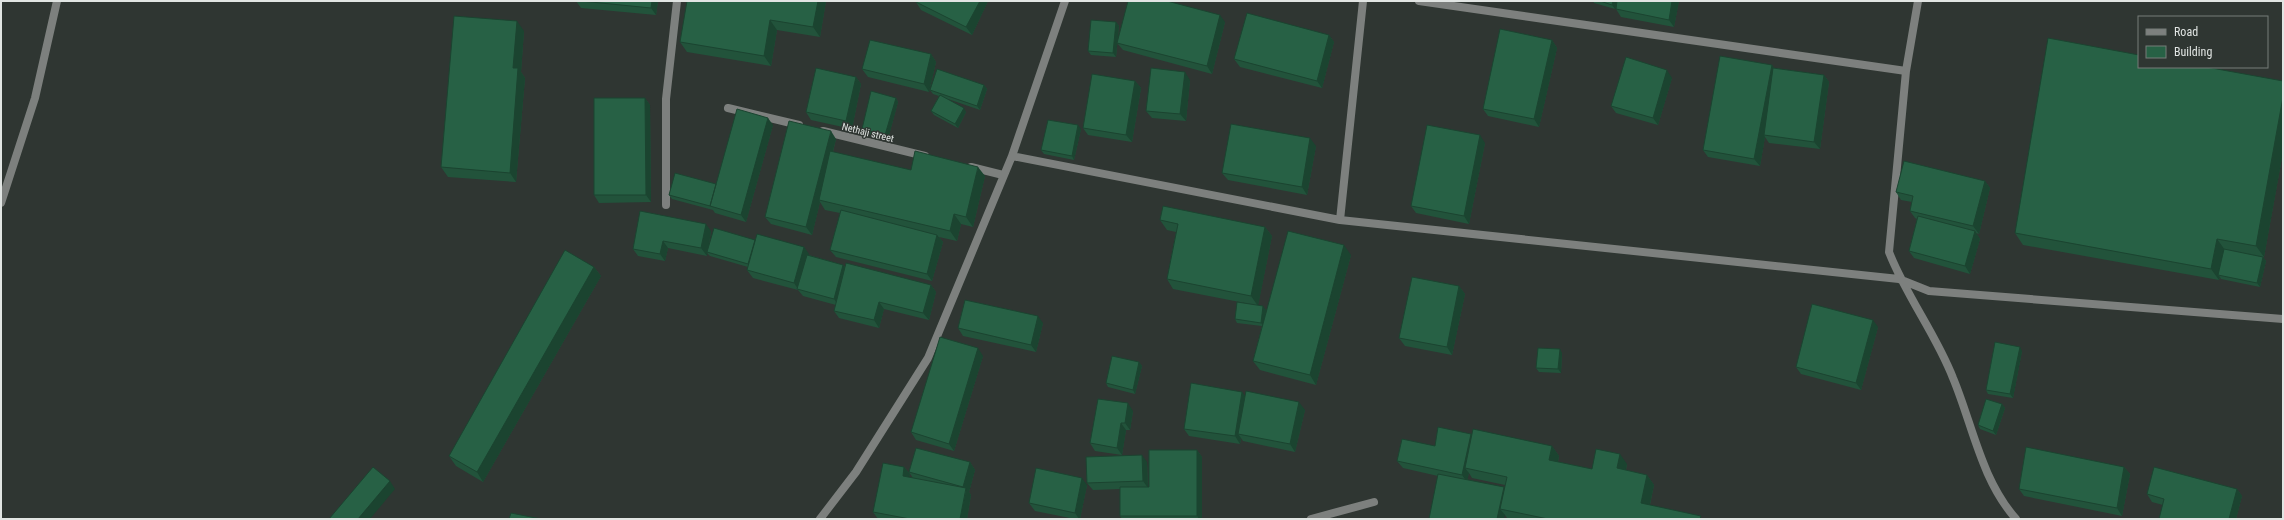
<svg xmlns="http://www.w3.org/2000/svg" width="2284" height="520" font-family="'Roboto Condensed',sans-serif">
<rect width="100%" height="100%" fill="#2f3632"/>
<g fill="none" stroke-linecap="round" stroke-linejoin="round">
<path stroke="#7d807e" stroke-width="8" d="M1419 1 1906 71
M1918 1 1906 71 1889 252C1906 296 1936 334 1953 378 1973 426 1981 479 2016 519
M728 108 799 125
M823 131 925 156
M1012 156 1340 220 1899 279 1929 291 2283 319
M971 167 1003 175
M1 203 35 98 57 1
M666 205V99L677 1
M1340 220 1363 1
M820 519 856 472 928 358 1012 156 1065 1
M1311 519 1374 502"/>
</g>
<path fill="#22533b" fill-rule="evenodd" d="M576 1H658L656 15 581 8Z
M826 1 820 37 777 30 771 66 687 52 680 42Z
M917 1H988L972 35 921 10 916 2Z
M1593 1H1679L1674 27 1621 17 1616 9 1617 2 1615 9 1594 3Z
M1116 22 1119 26 1116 57 1091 55 1088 51Z
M1225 22 1212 74 1123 50 1117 43Z
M524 31 521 72 525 78 516 182 448 177 441 167Z
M1329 35 1334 42 1322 88 1240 67 1234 59Z
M1552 40 1557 48 1539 127 1488 116 1483 109Z
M931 54 936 62 929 92 868 77 862 69Z
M1772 65 1774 68 1824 75 1829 82 1820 149 1769 143 1765 137 1760 166 1708 157 1703 150Z
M856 77 861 84 852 129 811 120 806 112Z
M1672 78 1658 125 1616 113 1611 106Z
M1190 80 1186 121 1152 118 1146 111Z
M1135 81 1141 88 1132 142 1088 135 1083 128Z
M2283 81V152L2264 257H2263L2266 261 2260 287 2221 279 2220 277 2219 280 2023 245 2015 233Z
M984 85 987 89 980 110 948 99 966 112 958 128 934 115 931 111 939 96 933 94 930 90Z
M645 98 650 105 651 202 599 203 594 195Z
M896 98 898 102 888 139 864 133 862 129Z
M773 125 746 222 715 213 713 210 672 199 669 195 716 184Z
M1081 129 1074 160 1044 154 1041 150Z
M836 139 833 152 911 170 985 176 973 227 961 224 957 241 939 237 943 242 932 281 836 257 830 250 840 213 825 210 820 202 812 235 771 224 765 217Z
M1485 143 1469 224 1416 213 1411 206Z
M1316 146 1307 195 1228 180 1222 173Z
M1985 181 1990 188 1979 234 1976 233 1980 239 1970 274 1914 258 1909 251 1917 219 1915 218 1910 211 1912 202 1901 200 1896 192Z
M640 211 711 231 708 251 755 240 804 247 809 255 843 265 845 267 931 285 936 292 929 320 884 309 879 328 839 318 834 311 836 305 803 296 798 290 753 278 747 270 748 267 710 256 707 253V256L668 248 665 261 638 256 633 249Z
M1160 220 1265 227 1272 236 1258 305 1266 310 1265 315 1351 255 1316 385 1260 370 1253 361 1262 326 1237 323 1235 319 1250 304 1173 289 1167 279 1176 232 1167 230Z
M594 267 601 276 483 482 456 466 449 456Z
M1459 286 1465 294 1452 355 1405 346 1399 338Z
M1043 323 1036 352 963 336 958 328Z
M1878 327 1861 390 1801 374 1796 367Z
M2022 351 2013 398 1988 394 1986 390Z
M1562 353 1561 373 1539 372 1536 368Z
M983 356 954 451 916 440 911 432Z
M1139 362 1142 366 1135 394 1108 387 1106 383Z
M1242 392 1245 397 1305 410 1295 452 1243 441 1241 438 1240 444 1189 436 1184 429Z
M2002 404 2005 408 1996 435 1980 429 1978 425Z
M1133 411 1130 430H1126L1122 455 1095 451 1090 443Z
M1471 434 1472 436 1552 446 1559 456 1558 462 1592 469 1627 464 1626 470 1647 475 1654 485 1650 505 1703 519H1509L1507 518 1505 515 1438 476 1403 468 1397 461ZM1469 473 1472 478 1505 485V488L1467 480Z
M1197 450 1202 457V519H1122L1120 516V489L1093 490 1087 483 1147 462 1148 487H1149Z
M970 462 975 470 969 492 971 495 967 519H878L873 512 904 467 910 474 909 477 913 478 909 472Z
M2124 467 2130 474 2122 516 2024 496 2019 489Z
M1087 485 1080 519H1075L1035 511 1029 503Z
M2237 489 2242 496 2236 519H2159L2163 505 2152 502 2147 494Z"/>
<path fill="#1b4430" d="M652 1H658L656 15 651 8Z
M818 1H826L820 37 813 27Z
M980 1H988L972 35 966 27Z
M1613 1H1617L1615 9 1612 5Z
M1672 1H1679L1674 27 1669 20Z
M1220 15 1225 22 1212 74 1207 66Z
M770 20 777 30 771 66 764 56Z
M517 21 524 31 521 72 525 78 516 182 510 173 513 68Z
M1116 22 1119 26 1116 57 1113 53Z
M1329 35 1334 42 1322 88 1317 81Z
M1552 40 1557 48 1539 127 1534 119Z
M931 54 936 62 929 92 924 84Z
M1772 65 1777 73 1764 135 1765 137 1760 166 1754 159Z
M1667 70 1672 78 1658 125 1653 118Z
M1185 72 1190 80 1186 121 1180 114Z
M1824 75 1829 82 1820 149 1814 142Z
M856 77 861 84 852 129 846 121Z
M1135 81 1141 88 1132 142 1126 135Z
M984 85 987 89 980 110 977 106Z
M2283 97V152L2264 257 2256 246Z
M645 98 650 105 651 202 646 195Z
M896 98 898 102 888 139 885 135Z
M964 108 966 112 958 128 955 124Z
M768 118 773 125 746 222 741 215Z
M1078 125 1081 129 1074 160 1072 156Z
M831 131 836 139 820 200H819L820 202 812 235 806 227Z
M1480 135 1485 143 1469 224 1464 216Z
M1310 138 1316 146 1307 195 1302 187Z
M978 167 985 176 973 227 966 217Z
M1985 181 1990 188 1979 234 1973 226Z
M954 214 961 224 957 241 950 231Z
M706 224 711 231 707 256 701 248Z
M1265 227 1272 236 1258 306 1251 296Z
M1975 231 1980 239 1970 274 1965 266Z
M937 235 943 242 932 281 927 274Z
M2217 239 2225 250 2218 275 2220 277 2219 280 2211 269Z
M755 240 758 244 751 268 748 264Z
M663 241 668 248 665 261 660 254Z
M1344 245 1351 255 1316 385 1310 375Z
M804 247 809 254 799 289H798L794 283Z
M2263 257 2266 261 2260 287 2257 283Z
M843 265 848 272 839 306 834 299Z
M594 267 601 276 483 482 477 472Z
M931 285 936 292 929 320 923 313Z
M1459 286 1465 294 1452 355 1447 347Z
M879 302 884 309 879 328 874 320Z
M1263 306 1266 310 1264 327 1261 323Z
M1038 316 1043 323 1036 352 1031 345Z
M1873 320 1878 327 1861 390 1856 383Z
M2020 347 2022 351 2013 398 2010 394Z
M978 348 983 356 954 451 949 444Z
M1560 349 1562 353 1561 373 1558 369Z
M1139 362 1142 366 1135 394 1133 390Z
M1242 392 1247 399 1238 434 1241 438 1240 444 1235 436Z
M1299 402 1305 410 1295 452 1290 444Z
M1128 403 1133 411 1130 430 1125 423Z
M2002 404 2005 408 1996 435 1993 431Z
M1121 423 1126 430 1122 455 1117 448Z
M1471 434 1476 441 1465 468 1469 473 1467 482 1462 475Z
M1552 446 1559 456 1556 470 1549 460Z
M1197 450 1202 457V519H1199L1197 516Z
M1620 454 1627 464 1624 478 1617 468Z
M1142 455 1147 462 1148 488 1143 481Z
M970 462 975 470 969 492 971 495 967 519H960L966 491 963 487Z
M904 467 910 474 908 483 903 476Z
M2124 467 2130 474 2122 516 2117 508Z
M1647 475 1654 485 1648 513 1641 503Z
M1082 478 1087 485 1080 519H1079L1075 513Z
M390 481 395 489 370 519H358Z
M1504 487 1509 494 1500 509 1505 515 1504 519H1497Z
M2237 489 2242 496 2236 519H2229Z"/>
<path fill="#276145" stroke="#1b4430" d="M581 1H652L651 8Z
M687 1H818L813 27 770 20 764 56 680 42Z
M917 1H980L966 27 916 2Z
M1128 1H1167L1220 15 1207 66 1117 43Z
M1600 1H1613L1612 5Z
M1617 1H1672L1669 20 1616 9Z
M1247 13 1329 35 1317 81 1234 59Z
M454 16 517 21 513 68H518L510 173 441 167Z
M1091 20 1116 22 1113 53 1088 51Z
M1500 29 1552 40 1534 119 1483 109Z
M2048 38 2139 55V67H2206L2283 81V97L2256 246 2217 239 2211 269 2015 233Z
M870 40 931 54 924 84 862 69Z
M1720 56 1772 65 1754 159 1703 150Z
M1626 57 1667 70 1653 118 1611 106Z
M816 68 856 77 846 121 806 112Z
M1151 68 1185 72 1180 114 1146 111Z
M1773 68 1824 75 1814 142 1764 135Z
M937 69 984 85 977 106 930 90Z
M1092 74 1135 81 1126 135 1083 128Z
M871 91 896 98 885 135 862 129Z
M940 95 964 108 955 124 931 111Z
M594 98H645L646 195H594Z
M737 109 768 118 741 215 710 206Z
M1048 120 1078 125 1072 156 1041 150Z
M789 121 831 131 806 227 765 217Z
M1231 124 1310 138 1302 187 1222 173Z
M1427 125 1480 135 1464 216 1411 206Z
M830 151 911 170 915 151 978 167 966 217 954 214 950 231 819 200Z
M1904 161 1985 181 1973 226 1910 211 1913 196 1896 192Z
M675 173 716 184 710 206 669 195Z
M1163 206 1265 227 1251 296 1167 279 1178 224 1160 220Z
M841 210 937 235 927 274 830 250Z
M640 211 706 224 701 248 663 241 660 254 633 249Z
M1918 216 1975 231 1965 266 1909 251Z
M714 228 755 240 748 264 707 252Z
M1288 231 1344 245 1310 375 1253 361Z
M757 234 804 247 794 283 747 270Z
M2224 249 2263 257 2257 283 2218 275Z
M565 250 594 267 477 472 449 456Z
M807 255 843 265 834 299 797 289Z
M846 263 931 285 923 313 879 302 874 320 834 311Z
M1412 277 1459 286 1447 347 1399 338Z
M965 300 1038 316 1031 345 958 328Z
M1237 302 1263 306 1261 323 1235 319Z
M1812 304 1873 320 1856 383 1796 367Z
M940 337 978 348 949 444 911 432Z
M1995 342 2020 347 2010 394 1986 390Z
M1538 348 1560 349 1558 369 1536 368Z
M1112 356 1139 362 1133 390 1106 383Z
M1191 383 1242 392 1235 436 1184 429Z
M1246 391 1299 402 1290 444 1238 434Z
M1098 399 1128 403 1125 423H1121L1117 448 1090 443Z
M1986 399 2002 404 1993 431 1978 425Z
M1438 427 1471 434 1462 475 1397 461 1402 439 1435 446Z
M1473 429 1552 446 1549 460 1592 469 1596 449 1620 454 1617 468 1647 475 1641 503 1701 516 1700 519H1548L1500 509 1507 477 1465 468Z
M2026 447 2124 467 2117 508 2019 489Z
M916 448 970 462 963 487 909 472Z
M1149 450H1197V516H1120V487H1149Z
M1142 455 1143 481 1087 483 1086 457Z
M883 463 904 467 903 476 966 488 960 519H910L873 512Z
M373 467 390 481 358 519H329Z
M2154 467 2237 489 2229 519H2159L2164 499 2147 494Z
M1036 468 1082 478 1075 513 1029 503Z
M1438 474 1504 487 1497 519H1429Z
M511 513 541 519H509Z"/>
<g text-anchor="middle" stroke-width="3" stroke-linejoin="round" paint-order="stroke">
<g font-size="10" fill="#e1e5e3" stroke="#2f3632">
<text transform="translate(868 132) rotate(14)" y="4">Nethaji street</text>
</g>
</g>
<rect width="2284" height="520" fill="none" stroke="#e1e5e3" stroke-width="4"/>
<rect x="2138" y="16" width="130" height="52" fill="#2f3632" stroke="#767c79"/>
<rect x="2146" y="29" width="20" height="6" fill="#7d807e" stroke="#767c79"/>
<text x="2174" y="36" font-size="12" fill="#e1e5e3">Road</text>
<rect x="2146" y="46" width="20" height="12" fill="#276145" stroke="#767c79"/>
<text x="2174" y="56" font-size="12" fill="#e1e5e3">Building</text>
</svg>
